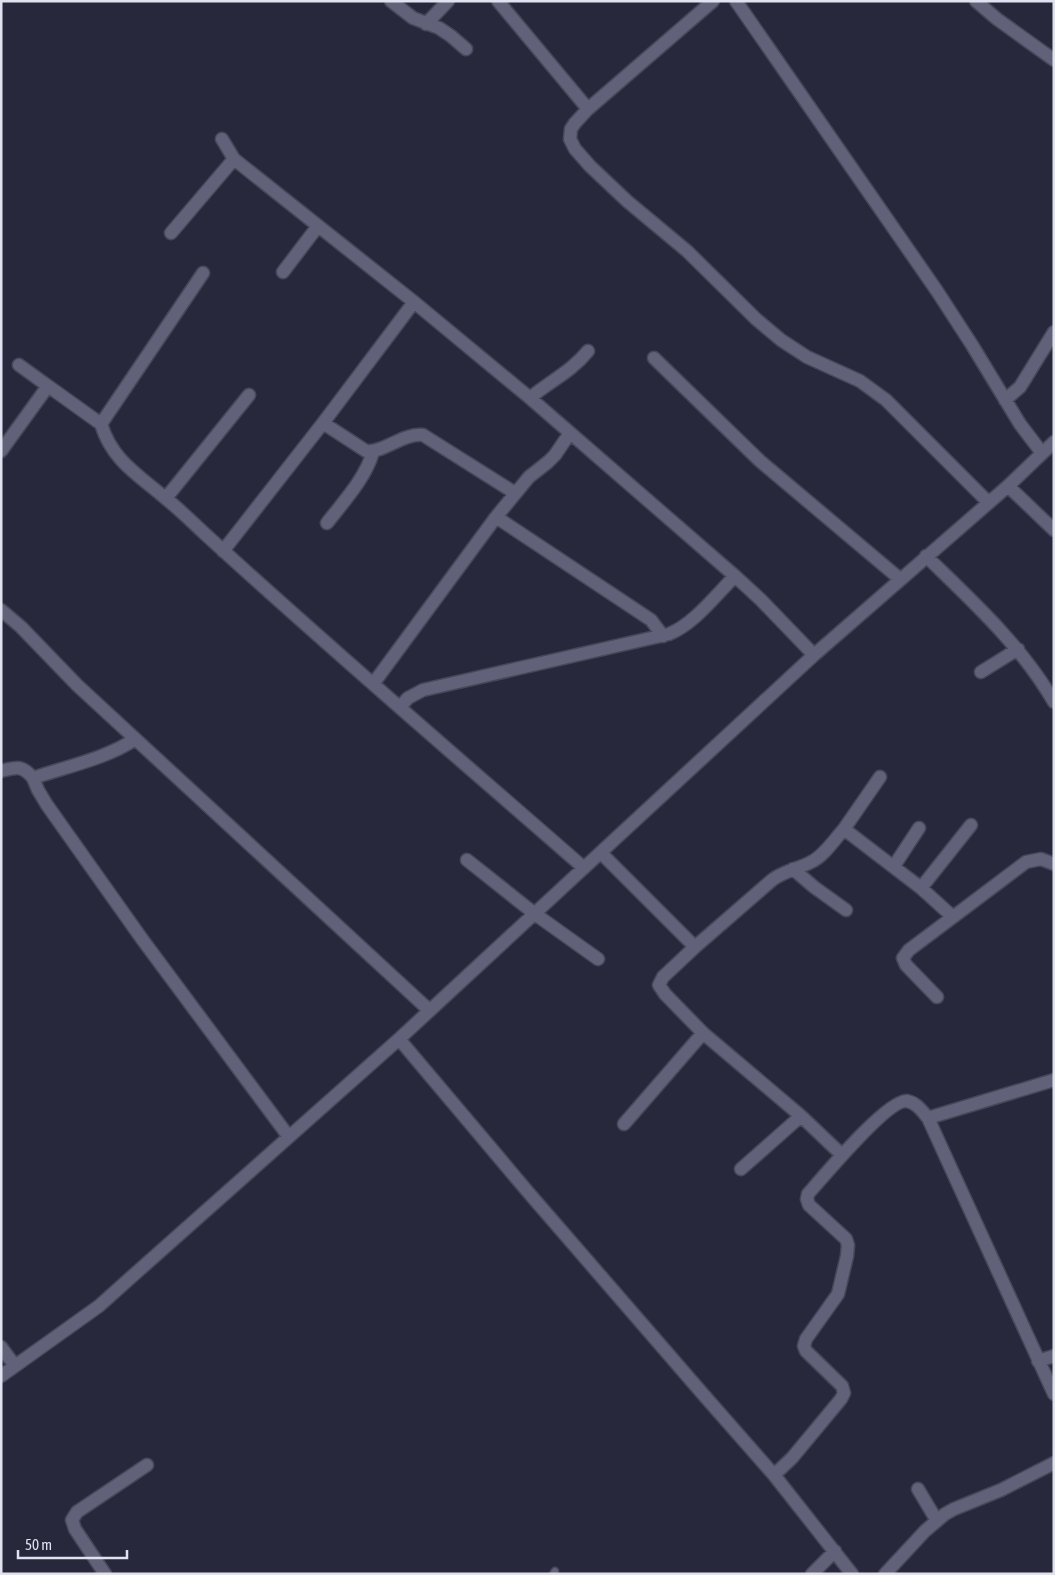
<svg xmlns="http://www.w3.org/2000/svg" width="1055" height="1575" font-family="'Asap Condensed',sans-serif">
<rect width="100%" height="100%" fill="#27283c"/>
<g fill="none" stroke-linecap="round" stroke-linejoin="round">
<defs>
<path id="lane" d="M553 1574 555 1571"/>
<path id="street" d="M391 1 413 18 439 28 451 36 466 49
M498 1 588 109
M713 1 588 109 575 123 571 129 570 139 575 149 590 166 627 201 687 251 756 319 781 340 807 357 860 381 886 400 988 502
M736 1 937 291 972 345 1020 424 1042 453
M976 1 997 19 1054 60
M426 24 448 1
M222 139 234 159 414 302 530 398 735 576 761 600 814 655
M171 233 234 159
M283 272 318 226
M654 358 760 461 900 579
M19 365 48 386
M530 398C550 381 571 372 588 351
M1005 400 1020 387 1054 332
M323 423 366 451C384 453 402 433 423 435L515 493
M101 424 203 273
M1 451 48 386 101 424C112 460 137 474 164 497 178 508 191 521 204 533 328 647 457 757 584 868
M1008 486 1054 530
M166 498 249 395
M496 517 651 620 663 636
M327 523C344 501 365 479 373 452
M223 551 323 423 414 302
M926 556C972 601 1021 645 1054 702
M1 610 21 627 77 685 429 1010
M981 672 1018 649
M373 684 496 517 529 477 548 462 555 455 570 433
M400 707 408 698 423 690 669 634C694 624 716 595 735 576
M1 771C17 767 22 765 33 778 65 767 108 758 135 739
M33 778 38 790 47 805 142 939 289 1137
M844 829 880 777
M601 853 695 947
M467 860 535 914 598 959
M894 866 919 828
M793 869 814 887 846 910
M921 888 971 825
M937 997 906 965 903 958 909 950 953 917
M399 1039 528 1192 702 1393 774 1475 852 1574
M928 1118 1054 1394
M624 1124 703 1033
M842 1155 801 1116 703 1033 665 994 659 985 663 977 695 947 772 880C784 871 798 869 811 862 824 856 834 840 844 829L921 888 953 917 1026 862 1041 859 1054 864
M741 1169 801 1116
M1 1347 15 1366
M1038 1361 1054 1356
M1 1376 99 1306 137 1272 399 1039 814 655 1008 486 1054 442
M774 1475 792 1458 841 1399 844 1393 842 1386 806 1351 804 1346 806 1339 838 1294 847 1256 848 1245 846 1239 809 1205 807 1199 808 1194C823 1177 888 1099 907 1101 917 1103 922 1111 928 1118L1054 1080
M918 1489 937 1521
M105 1574 75 1529 72 1520 77 1512 147 1465
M812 1574 835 1551
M885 1574 925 1531 945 1514 954 1509 1001 1490 1054 1463"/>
</defs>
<use href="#lane" stroke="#464758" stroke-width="9"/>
<use href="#street" stroke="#464758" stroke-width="15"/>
<use href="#lane" stroke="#61627a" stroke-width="6"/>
<use href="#street" stroke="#61627a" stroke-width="12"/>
</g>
<rect width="1055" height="1575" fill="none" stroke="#e0e2ef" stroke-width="5"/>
<path d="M18 1550v8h109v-8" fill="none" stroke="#e0e2ef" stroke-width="2.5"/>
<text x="25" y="1550" font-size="15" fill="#e0e2ef" stroke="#27283c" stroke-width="4" paint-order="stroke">50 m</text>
</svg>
